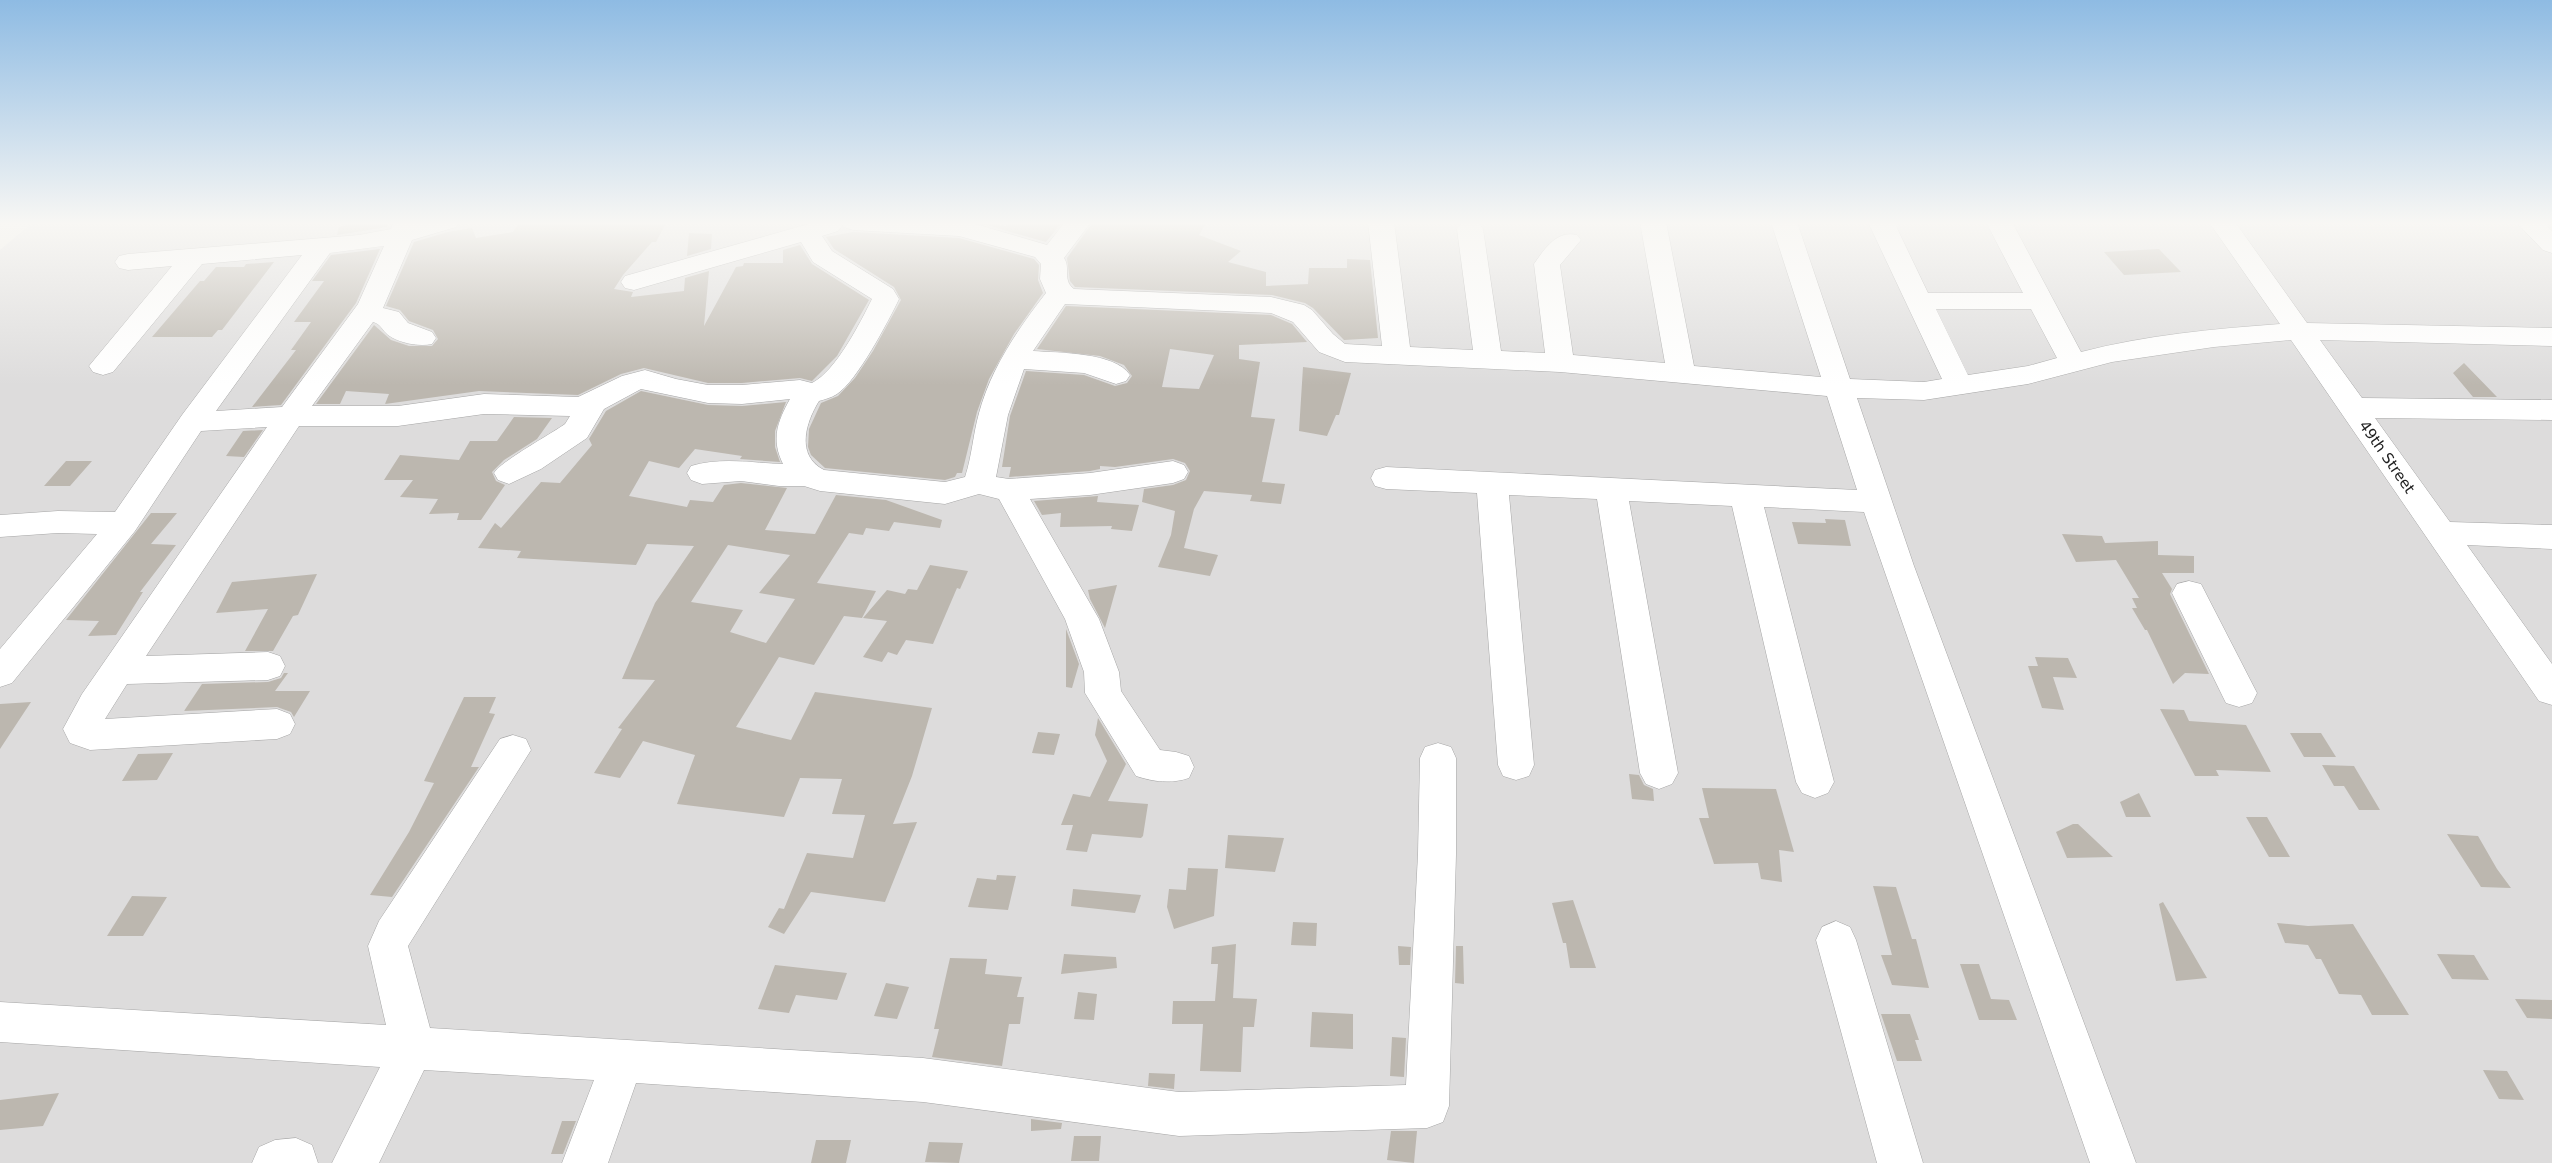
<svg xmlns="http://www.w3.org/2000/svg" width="2552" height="1163" font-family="'DejaVu Sans',sans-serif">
<rect width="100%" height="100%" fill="#efeee6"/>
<path fill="#dddcdc" d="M33 222H2552V1163H0V250Z"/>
<path fill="#bcb7af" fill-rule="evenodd" d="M359 222H389L387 227 337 235 339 227Z
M519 222 666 223 656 242H652L623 275 614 289 633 292 631 297 684 291 685 278 709 271 704 326 736 267 743 266 744 263H783V250L800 245 812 264 869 300 837 356 812 381 800 378 742 383H708L644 368 621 374 578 395 479 391 385 404 389 394 346 391 340 404H316L374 325 391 340 409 346H432L438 339 433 330 409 321 400 310 386 306 414 242 448 232 472 228 476 238 513 232Z
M976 222 1006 226 1007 222H1062L1046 242Z
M1093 222H1207L1199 235 1241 251 1228 262 1266 272V286L1308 284 1309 268H1347V259L1370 260 1378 338 1344 340 1313 308 1305 303 1272 295 1075 287 1070 281 1067 258Z
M853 232 959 238 1034 259 1039 265 1038 280 1043 293 1014 334 989 379 977 412 962 473H957L955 477 945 480 825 468 811 455 808 447 809 429 821 403 838 396 855 378 873 351 901 300 894 287 834 249 826 237Z
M689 233 712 234 711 249 687 256Z
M380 249 356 303 281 405 252 407 296 350H291L311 322H294L324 281H312L331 255Z
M2159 249 2181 272 2124 275 2104 252Z
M274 262 222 330H218L212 337H152L200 281H204L216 267H244L246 264Z
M1066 306 1271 315 1292 324 1307 342 1239 345V359L1260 362 1251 417 1275 419 1262 482 1285 484 1281 504 1250 501 1252 495 1204 491 1194 509 1184 548 1218 555 1210 576 1158 567 1171 535 1175 511 1142 502 1144 489 1173 485 1186 480 1190 471 1185 463 1173 459 1115 467 1100 466V469L1090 471 1009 477 1011 467H1002L1010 416 1026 371 1084 375 1115 386 1127 383 1132 376 1124 365 1100 356 1037 349ZM1170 349 1214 355 1199 389 1162 387Z
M2464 363 2497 397H2473L2453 373Z
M1303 367 1351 373 1339 415H1336L1327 436 1299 431Z
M641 391 708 405 742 406 786 402 775 431V447L780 462 740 459 742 456 695 449 679 468 649 461 629 496 687 507 690 500 713 502 724 485 741 483 787 488 765 530 815 534 836 495 886 500 942 520 940 528 894 522 889 531 866 528 863 535 849 533 817 583 876 591 862 618 844 616 814 665 779 657 736 727 791 740 815 692 932 708 912 776 893 824 917 822 885 902 811 892 784 934 768 927 779 908 784 909 807 853 853 858 865 815 832 814 842 779 800 778 784 817 677 804 695 755 643 741 620 778 594 773 622 729 618 728 655 680 622 679 655 603 694 546 647 544 636 565 517 558 521 551 478 548 495 523 501 528 541 482 560 483 592 445 589 439 606 411ZM728 545 790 555 759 593 795 599 766 643 730 632 743 610 691 602Z
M514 417 552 418 537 439 504 460 492 472 496 481 505 485 481 520H457L459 513 429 514 438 499 400 497 413 480H384L400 455 459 460 470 441H497Z
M263 430 244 457 226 456 243 431Z
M66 461H92L70 486H44Z
M1098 496 1097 502 1139 505 1132 531 1111 529 1112 526 1060 527 1061 513 1042 515 1034 501Z
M151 513H177L151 544 176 545 140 592H143L116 635 88 636 99 621 66 620Z
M1825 519 1845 520 1851 546 1798 544 1792 522 1826 523Z
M2062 534 2102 536 2105 543 2158 541V555L2194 556V573H2162L2172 589 2170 594 2209 674 2185 673 2173 684 2147 630H2145L2132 608H2137L2132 598H2139L2116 560 2076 562Z
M930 565 968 571 960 589 957 588 933 644 906 640 897 655 888 652 882 662 863 657 887 621 863 618 887 590 905 594 908 589 917 590Z
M317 574 298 615 293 616 273 651H245L268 609 216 613 232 582Z
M1117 585 1105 628 1090 599 1088 590Z
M1066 629 1079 664 1072 688 1066 687Z
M2035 657 2068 658 2077 678 2053 677 2064 710 2042 708 2028 666H2038Z
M284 673H288L275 691H310L294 717 291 712 277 707 184 711 202 684 268 682 281 678Z
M464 697H496L489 713 495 714 471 767H479L392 897 370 895 409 832 434 783 424 781Z
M31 702 0 749V704Z
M2160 709 2184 710 2189 721 2246 725 2271 772 2216 770 2219 776H2195Z
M1098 718 1126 764 1108 801 1148 804 1143 836 1141 838 1092 834 1087 852 1066 850 1073 825H1061L1073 794 1090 797 1107 761 1095 735Z
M1038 732 1060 734 1054 755 1032 753Z
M2290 733H2321L2336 757H2304Z
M173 753 157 780 122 781 138 754Z
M2322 765 2354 766 2380 810H2359L2344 786H2334Z
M1629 774 1639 775 1644 785 1653 789 1654 801 1632 799Z
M1702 788 1776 789 1794 852 1779 850 1782 882 1761 879 1758 863 1714 864 1699 818H1709Z
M2139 793 2151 817H2126L2120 802Z
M2246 817H2267L2290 857H2269Z
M2073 824H2078L2113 857 2067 858 2056 832Z
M2447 834 2478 836 2497 869 2511 888 2481 887Z
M1228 835 1284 838 1275 872 1225 868Z
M1188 868 1218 869 1214 916 1174 929 1167 907 1169 889 1186 890Z
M997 875 1016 876 1008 910 968 907 977 878 996 880Z
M1873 886 1896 887 1912 939H1916L1929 988 1892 985 1881 955H1892Z
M1073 889 1141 895 1135 913 1071 906Z
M132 896 167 897 143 936H107Z
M1573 900 1591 953 1596 968H1570L1566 943H1563L1552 903Z
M2163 902 2207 978 2176 981 2159 904Z
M1293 922 1317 923 1316 946 1291 945Z
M2277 923 2308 926 2353 924 2409 1015H2372L2361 995 2339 994 2321 959H2316L2308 945 2285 943Z
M1236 944 1233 998 1257 999 1254 1027H1243L1241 1072 1200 1071 1203 1024H1172L1173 1001H1215L1218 964H1211L1212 947Z
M1398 946 1411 947 1410 965H1399Z
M1456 946H1463L1464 984 1455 983Z
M1064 954 1116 957 1117 968 1061 974Z
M2437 954 2474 955 2489 980 2452 979Z
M950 958 987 959 985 974 1022 977 1017 997H1024L1020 1024H1009L1002 1066 932 1057 939 1029H934Z
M1960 964H1979L1991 999 2009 1000 2017 1020H1979Z
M775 965 847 973 837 1000 796 995 789 1013 758 1009Z
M886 983 909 987 897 1019 874 1016Z
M1078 992 1097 994 1094 1020 1074 1019Z
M2515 999 2552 1000V1019L2527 1018Z
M1312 1012 1353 1014V1049L1310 1047Z
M1881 1014H1910L1919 1040H1915L1922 1061H1897Z
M1392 1037 1406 1038 1404 1077 1390 1076Z
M2483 1070 2507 1071 2524 1100 2499 1099Z
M1149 1073 1175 1074 1174 1089 1148 1086Z
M59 1093 43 1126 0 1130V1100Z
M1031 1119 1062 1123 1061 1129 1031 1131Z
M562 1121H576L563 1154H551Z
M1391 1131H1417L1414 1163 1387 1160Z
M1074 1136H1101L1099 1161H1071Z
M816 1140H851L846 1163H811Z
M929 1142 963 1143 959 1163 925 1162Z"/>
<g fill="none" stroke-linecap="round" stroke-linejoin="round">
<defs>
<path id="minor" d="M394 222H460L456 227 412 240 383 308 399 312 408 323 432 332 436 338 432 344C419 347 399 343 388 335 382 330 381 324 373 322L312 406H398L484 394 578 397 622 376 645 370 676 379 708 385H742L800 380 812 383C836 371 860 323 872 299L813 262 801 242 634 290 625 288 621 282 625 276 798 227 815 222H839L842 226 838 231 822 236 832 251 893 289 899 299C888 322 857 381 837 394 831 398 825 399 819 401 806 422 795 455 824 470L945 482 965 477C972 456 973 434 979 413 991 368 1018 329 1046 293L1040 279 1041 264 1035 257 959 236 853 230 844 227 840 222H968L1047 245 1065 222H1091L1064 258C1071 268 1062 280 1074 289L1271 297 1304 305 1312 310 1333 334 1345 344 1382 346 1368 222H1394L1410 347 1473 350 1457 229 1461 224H1479L1483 229 1501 351 1545 353 1534 264C1545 248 1557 230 1577 235L1581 240 1560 265 1573 355 1665 363 1640 222H1666L1694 366 1821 377 1771 222H1797L1850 379 1924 382 1942 379 1868 222H1894L1928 293H2023L1986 222H2012L2081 352C2146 335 2213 329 2280 324L2209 222H2235L2307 323 2552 328V346L2320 340 2362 398 2552 400V420L2375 418 2450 522 2552 525V549L2467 545 2552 664V705L2539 701 2291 340 2214 347 2112 362 2028 384 1924 400 1857 398 1914 566 2136 1163H2090L1864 512 1764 507 1834 782 1828 793 1815 798 1802 793 1796 782 1732 506 1629 501 1678 773 1672 784 1659 789 1646 784 1640 773 1597 499 1509 495 1534 765 1529 776 1516 780 1503 776 1498 765 1477 493 1386 489 1375 486 1371 478 1375 470 1386 467 1857 490 1827 396 1560 372 1345 362 1319 352 1293 322 1271 313 1065 304 1033 351C1059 353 1115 352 1130 375L1126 381 1116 384 1084 373 1024 369 1008 415 996 477 1009 479 1090 473 1173 461 1184 465 1188 472 1184 479 1173 483 1090 495 1030 499 1099 619 1119 672 1121 691 1160 750 1176 752 1189 756 1194 767 1189 778C1171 784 1154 782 1136 776L1085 693 1084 672 1065 619 999 499 979 494 945 504 820 491 804 486H779L741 481 702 484 691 480 687 473 691 466C722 457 751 463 783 464 771 440 777 422 790 399L742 404 708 403 641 389 604 409 587 438 541 469 509 484 498 480 494 473C500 462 551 434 565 424L570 416 484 414 398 426H299L146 656 268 652 280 656 285 666 280 676 268 680 127 684 105 719 277 709 290 714 295 724 290 734 277 739 90 750 70 743 63 729 82 694 267 427 201 431 135 531 12 683 0 687V649L97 534 58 533 0 537V515L58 511 115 512 182 415 302 255 202 264 113 372 103 375 93 372 89 366 172 266 128 270 119 268 115 262 119 256 128 254 359 235 391 229ZM384 246 358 304 282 407 216 411 330 253ZM1936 309H2031L2057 358 2028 366 1968 375Z
M2516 222H2543L2552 231V253L2543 250Z
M2189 581 2201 584 2257 693 2252 703 2239 707 2226 703 2221 693 2172 593 2177 584Z
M513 735 526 739 531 750 408 946 430 1028 923 1058 1179 1092 1406 1085 1418 854 1420 758 1425 747 1438 743 1451 747 1456 758V854L1449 1106 1443 1122 1427 1128 1179 1136 923 1102 636 1083 608 1163H562L594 1080 424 1070 379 1163H332L380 1067 0 1042V1002L386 1025 368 946 379 921 500 739Z
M1836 921 1850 927 1856 940 1923 1163H1877L1816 940 1822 927Z
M296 1138 312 1145 318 1163H252L259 1147 275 1140Z"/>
</defs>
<use href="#minor" stroke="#a6a6a6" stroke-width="1"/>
<use href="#minor" fill="#fff" fill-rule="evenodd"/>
</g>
<linearGradient id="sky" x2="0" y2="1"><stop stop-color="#8ebbe3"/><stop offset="0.58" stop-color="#f8f7f4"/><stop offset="1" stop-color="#f8f7f4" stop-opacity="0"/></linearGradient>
<rect width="2552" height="385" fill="url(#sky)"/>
<g text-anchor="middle" stroke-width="4.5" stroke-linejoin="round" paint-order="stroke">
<g font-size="15" fill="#1f1f1f" stroke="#fff">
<text transform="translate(2387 457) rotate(55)" y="5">49th Street</text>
</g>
</g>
</svg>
